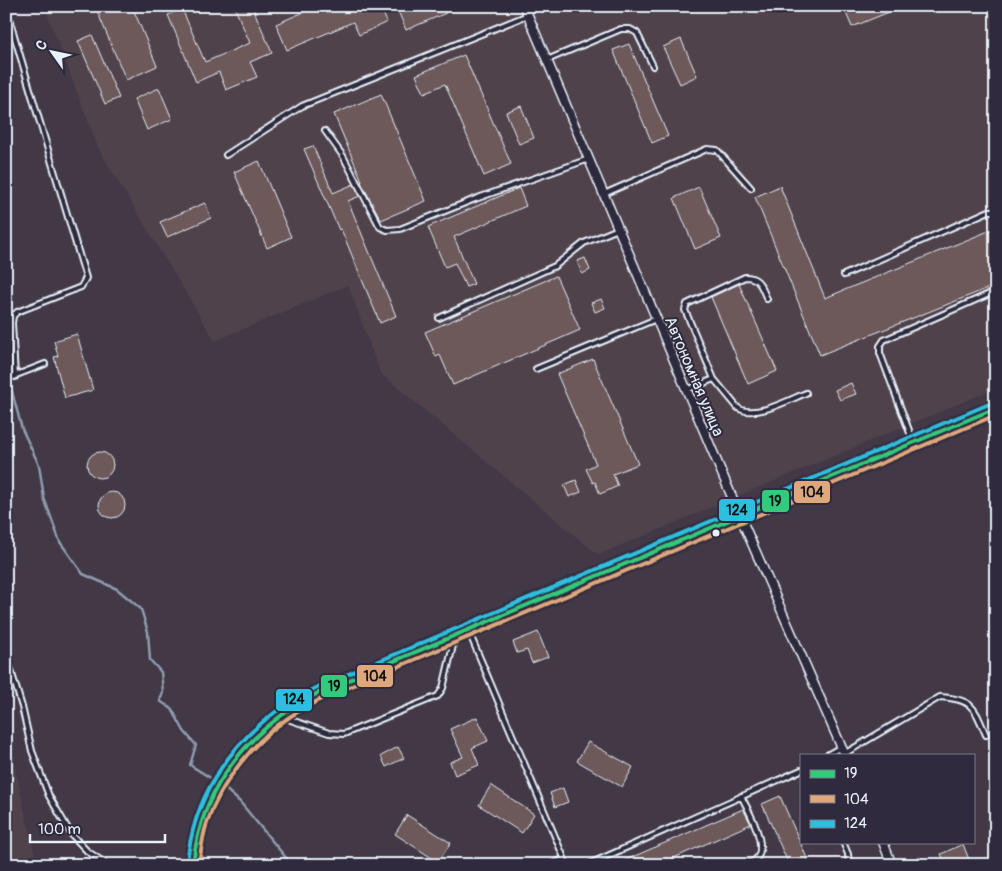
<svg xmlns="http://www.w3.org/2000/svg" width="1002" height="871" font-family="Pangolin,sans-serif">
<rect width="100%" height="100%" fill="#423846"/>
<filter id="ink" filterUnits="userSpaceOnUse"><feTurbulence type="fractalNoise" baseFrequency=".02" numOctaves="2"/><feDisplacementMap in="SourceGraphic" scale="10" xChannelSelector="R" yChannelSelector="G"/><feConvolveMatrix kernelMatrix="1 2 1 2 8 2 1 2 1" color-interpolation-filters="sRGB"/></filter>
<g filter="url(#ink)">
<path fill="#4f424c" d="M44 6H996V388L598 555 380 373 348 285 215 341 99 150Z
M6 728 37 865H6Z"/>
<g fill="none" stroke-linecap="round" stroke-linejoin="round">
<path stroke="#909eb0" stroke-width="2.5" d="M6 369 22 429 39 465 44 498 60 542 83 574 117 589 141 609 148 632 150 660 161 672 163 692 160 701 172 709 184 731 196 745 190 765 217 782
M221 785 240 802 292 865"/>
</g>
<path fill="#6d595a" stroke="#e8f1f8" d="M95 6H132L157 66 126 80Z
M234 6H252L272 53 250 62 257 77 226 90 219 72 196 82 168 15 182 9 205 62 250 43Z
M318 6H340L343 13 358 6H380L387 22 359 35 353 22 287 50 276 24Z
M396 6H444L446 13 406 30Z
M843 6H887L889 12 852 27Z
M92 35 119 98 105 104 78 41Z
M681 39 697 76 680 84 663 47Z
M629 44 668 136 652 143 613 50Z
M464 55 511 164 484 176 445 84 424 93 416 75Z
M159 88 172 119 147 130 134 99Z
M381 94 426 201 381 220 361 182 362 181 334 114Z
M521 106 534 138 519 144 506 112Z
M313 146 333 193 354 184 360 196 348 201 396 316 380 323 341 229 339 230 304 149Z
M259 161 291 237 267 248 234 172Z
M780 186 825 298 996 228V285L820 355 755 197Z
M699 187 721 238 695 249 674 198Z
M519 188 526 206 454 237 474 284 466 287 455 263 445 267 428 227Z
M205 203 211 218 167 237 160 222Z
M585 258 590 270 582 274 577 261Z
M556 276 580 330 453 385 440 355 436 357 425 332Z
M739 284 777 371 748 384 711 297Z
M601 299 605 308 595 312 591 303Z
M77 334 93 390 65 398 54 357 58 356 54 341Z
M593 359 638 464 613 474 618 486 600 494 595 482 593 483 586 469 596 464 557 374Z
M851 383 856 394 840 400 835 390Z
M87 465a13 13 0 1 1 26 0a13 13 0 1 1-26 0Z
M576 480 581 492 569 497 564 485Z
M99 505a13 13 0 1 1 26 0a13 13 0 1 1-26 0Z
M538 632 548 657 532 663 527 650 517 653 513 642Z
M477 717 488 741 472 748 479 765 455 775 450 762 463 757 450 729Z
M588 742 633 767 622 787 577 761Z
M398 747 404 758 386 767 381 756Z
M491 785 534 814 522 833 479 805Z
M563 788 568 802 555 807 550 793Z
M780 796 810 865H789L762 804Z
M743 809 751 824 658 865H614Z
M407 815 451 843 438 862 395 834Z
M963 844 971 865H946L941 854Z"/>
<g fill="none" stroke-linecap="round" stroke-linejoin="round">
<defs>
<path id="lane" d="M6 8 86 278 81 287 17 312 13 316 12 323 15 377
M547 60 621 29H630L637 33 653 66
M325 131 343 156 380 227 387 230 400 229 475 199 589 159
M226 155 302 106 528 15
M604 194 707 149 717 150 751 188
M844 275 989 211H996
M439 318 555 266 584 243 618 229
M536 369 656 319
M6 379 45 364
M714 379 685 310 687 304 745 277C760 277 761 287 767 299
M686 390 714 379 738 408C755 419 789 400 806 393
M913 441 880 353V346L884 340 996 291
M469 632 567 865
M6 654 22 707 32 751 49 796 71 834 87 851 108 865
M282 717 329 733 344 734 438 696 443 688 455 637
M844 754 940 697C973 699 974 707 986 735
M827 755 841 747
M741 796C748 809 770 848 755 860 752 862 747 863 744 865
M843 842 848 854 849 865
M549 865 564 859
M587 865 801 770"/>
<path id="street" d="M524 6 740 516 845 755
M883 842 892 865"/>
<path id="secondary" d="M193 865C194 805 234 753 279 717 290 708 305 701 318 693L996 408"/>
</defs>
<use href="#lane" stroke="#e8f1f8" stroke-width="8"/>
<use href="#street" stroke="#e8f1f8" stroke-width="11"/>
<use href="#secondary" stroke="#e8f1f8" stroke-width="14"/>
<use href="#lane" stroke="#2f2a3d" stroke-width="4"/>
<use href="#street" stroke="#2f2a3d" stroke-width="8"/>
<use href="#secondary" stroke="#2f2a3d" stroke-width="10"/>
<defs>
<path id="bus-1" d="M193 865C199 802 232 752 282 715 293 706 306 700 318 693L996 408"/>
<path id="bus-2" d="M199 865C201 851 202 837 207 823 221 782 252 743 288 718 298 711 310 705 321 699L996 415"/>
<path id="bus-3" d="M187 864C193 800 226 748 278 710 290 701 303 695 315 688L994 402"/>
</defs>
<use href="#bus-1" stroke="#2f2a3d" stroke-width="8"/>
<use href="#bus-2" stroke="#2f2a3d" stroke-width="8"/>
<use href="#bus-3" stroke="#2f2a3d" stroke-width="8"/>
<use href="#bus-1" stroke="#33ca7d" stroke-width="4"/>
<use href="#bus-2" stroke="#dfa77e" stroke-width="4"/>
<use href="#bus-3" stroke="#2dbfdf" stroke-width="4"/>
</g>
</g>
<circle fill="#e8f1f8" stroke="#2f2a3d" stroke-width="2" cx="716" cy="533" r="4.5"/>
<g text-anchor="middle" stroke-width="4" stroke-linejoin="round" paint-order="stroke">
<g font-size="16" fill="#e8f1f8" stroke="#2f2a3d">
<text transform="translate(695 376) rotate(67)" y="6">Автономная улица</text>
</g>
</g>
<g stroke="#2f2a3d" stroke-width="2">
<rect x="793" y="480" width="38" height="24" rx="5" fill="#dfa77e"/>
<rect x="761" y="489" width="29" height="24" rx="5" fill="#33ca7d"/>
<rect x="718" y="498" width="38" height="24" rx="5" fill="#2dbfdf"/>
<rect x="356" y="664" width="38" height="24" rx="5" fill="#dfa77e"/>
<rect x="320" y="674" width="28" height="24" rx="5" fill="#33ca7d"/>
<rect x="275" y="688" width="38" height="24" rx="5" fill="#2dbfdf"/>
</g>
<g font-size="14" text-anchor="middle" font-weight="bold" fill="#111">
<text x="812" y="497">104</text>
<text x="775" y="506">19</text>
<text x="737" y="515">124</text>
<text x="375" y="681">104</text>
<text x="334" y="691">19</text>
<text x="294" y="704">124</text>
</g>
<rect width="1002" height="871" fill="none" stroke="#2f2a3d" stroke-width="25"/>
<rect x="12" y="12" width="977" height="846" fill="none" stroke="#e8f1f8" stroke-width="2" filter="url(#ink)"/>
<rect x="800" y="754" width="175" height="90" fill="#2f2a3d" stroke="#797a88"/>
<rect x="810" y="770" width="25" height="8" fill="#33ca7d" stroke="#797a88"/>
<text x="844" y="778" font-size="15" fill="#e8f1f8">19</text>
<rect x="810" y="795" width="25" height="8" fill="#dfa77e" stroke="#797a88"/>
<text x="844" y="804" font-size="15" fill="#e8f1f8">104</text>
<rect x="810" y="820" width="25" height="8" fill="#2dbfdf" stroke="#797a88"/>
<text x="844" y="828" font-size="15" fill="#e8f1f8">124</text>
<g transform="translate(52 52) rotate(303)" stroke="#2f2a3d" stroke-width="4" paint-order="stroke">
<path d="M0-4L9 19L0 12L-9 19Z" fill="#e8f1f8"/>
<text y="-8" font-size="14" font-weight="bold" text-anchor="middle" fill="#e8f1f8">С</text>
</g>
<path d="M30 834v8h135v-8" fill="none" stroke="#e8f1f8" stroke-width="2.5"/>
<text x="38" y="834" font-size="15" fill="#e8f1f8" stroke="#2f2a3d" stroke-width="4" paint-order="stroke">100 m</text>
</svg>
